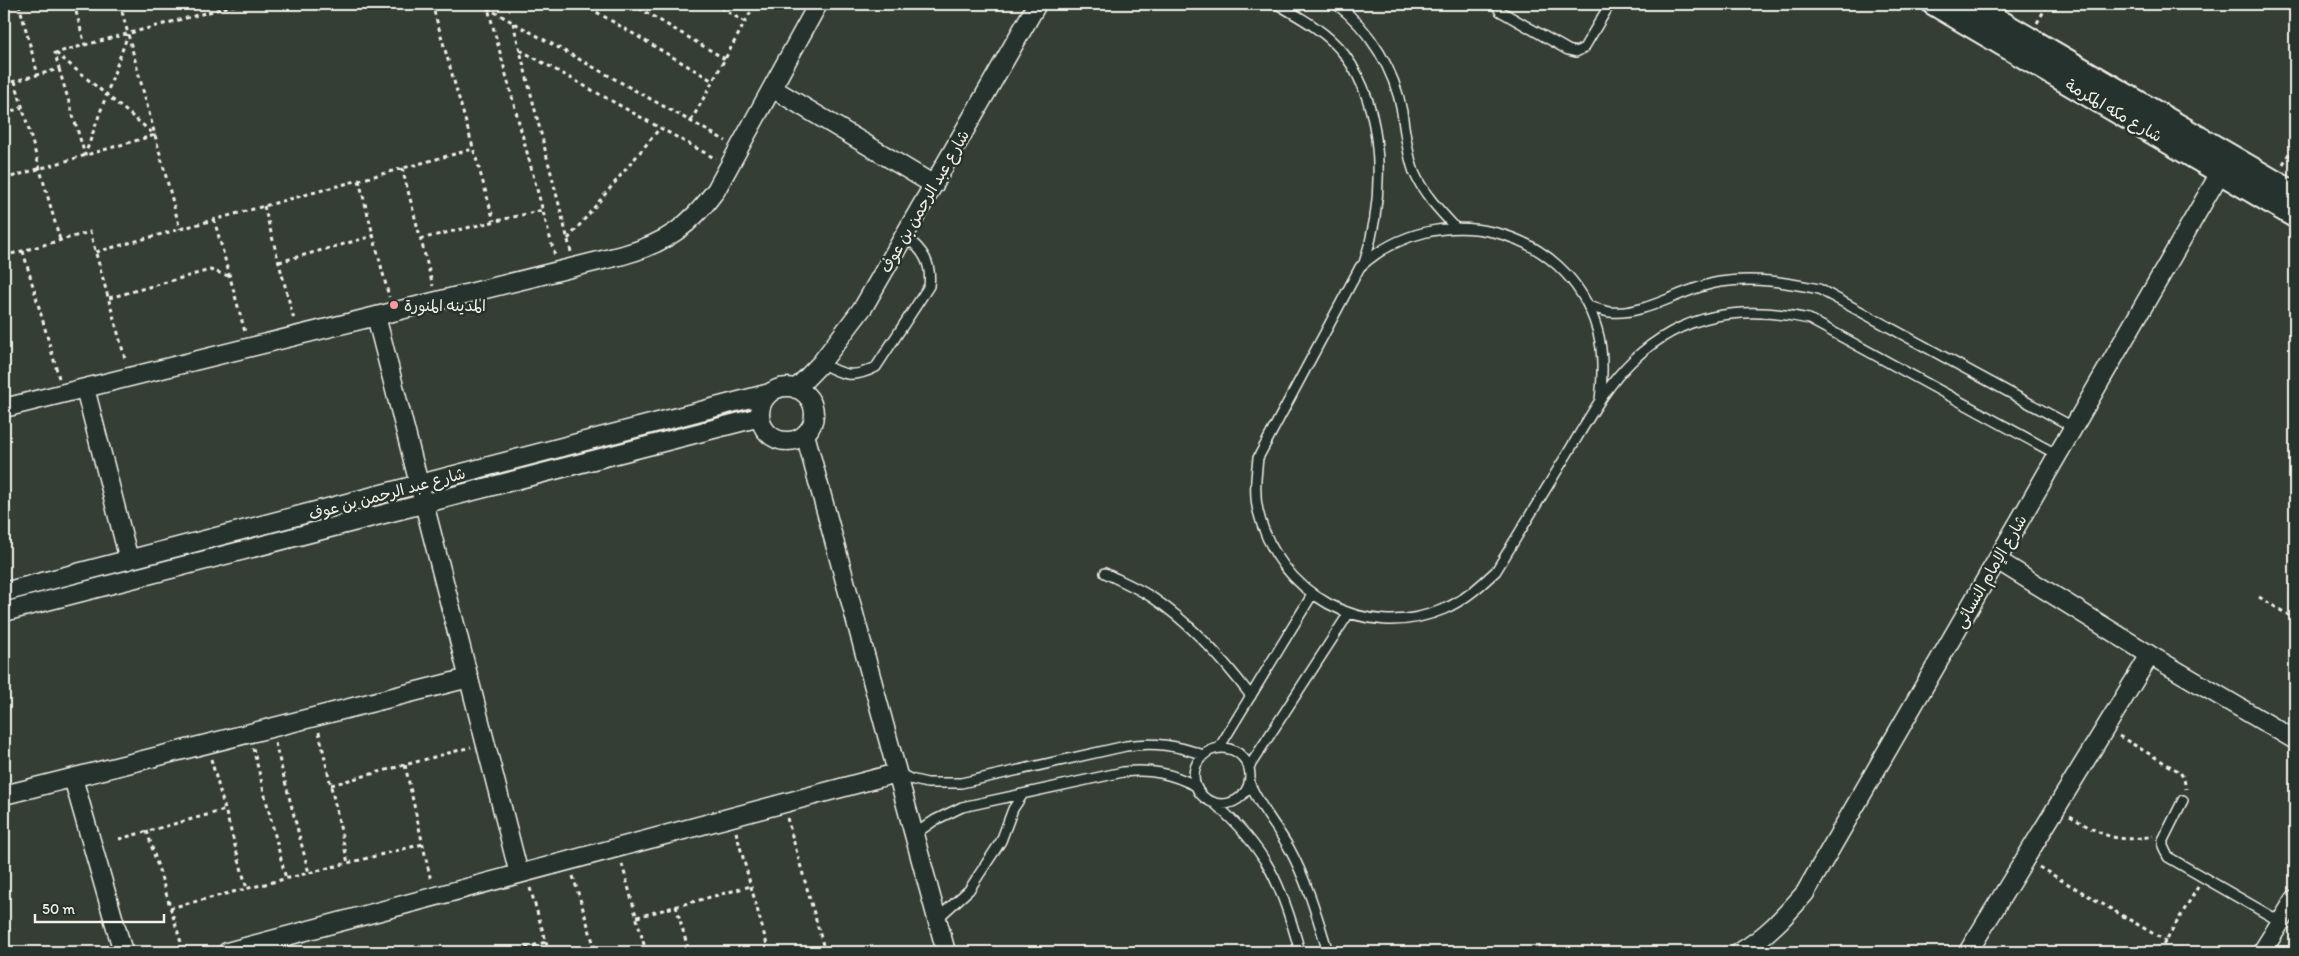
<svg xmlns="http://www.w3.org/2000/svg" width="2299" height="956" font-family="Itim,'Playpen Sans Arabic',sans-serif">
<rect width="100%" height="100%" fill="#343e35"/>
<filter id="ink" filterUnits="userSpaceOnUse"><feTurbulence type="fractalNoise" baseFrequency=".02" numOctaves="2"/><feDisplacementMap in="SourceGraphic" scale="10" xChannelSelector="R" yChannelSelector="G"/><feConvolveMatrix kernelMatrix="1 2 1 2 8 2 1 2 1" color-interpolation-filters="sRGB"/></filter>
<g filter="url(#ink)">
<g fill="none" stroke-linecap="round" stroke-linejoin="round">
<defs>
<path id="service" d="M1277 4C1301 18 1326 31 1344 54 1386 109 1385 199 1364 263
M1336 4C1370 29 1395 71 1402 112 1405 133 1407 152 1414 172 1423 193 1439 210 1455 227
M1496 4 1500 11 1568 50 1576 52 1584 48 1610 4
M1588 306C1595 308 1603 311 1610 312 1646 316 1684 287 1720 282 1754 277 1786 282 1819 289L2073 427
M821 363C842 375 853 379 876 367L929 286C932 263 923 250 905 236
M1600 400C1603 376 1604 352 1597 329 1567 226 1437 196 1360 267L1258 458C1256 476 1254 494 1258 511 1278 594 1364 643 1444 609 1465 600 1480 586 1496 571 1520 531 1545 491 1569 451 1588 420 1606 386 1632 361 1683 312 1742 305 1809 319L2056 454
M1105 573C1121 581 1138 588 1153 598 1192 624 1223 659 1251 696
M1219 748 1312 595
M1194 776a28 28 0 1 1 56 0a28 28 0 1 1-56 0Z
M1249 767 1349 613
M899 773 910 779 927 783H961L1126 746C1154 742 1177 745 1203 755
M1249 782C1259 806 1276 825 1289 848 1307 881 1317 916 1328 952
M2183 800 2163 840V846L2168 857 2281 922
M1213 802C1267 849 1282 885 1300 952
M915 838 922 829 935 820 962 807 1123 772C1151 769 1171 773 1196 786
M938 918 969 890 1001 841 1013 809 1023 794"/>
<path id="minor" d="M772 88 934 185
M376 316 519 874
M760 414a27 27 0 1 1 54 0a27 27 0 1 1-54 0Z
M85 388 129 560
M796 389 821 363 864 306 1037 4
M4 408 623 255C666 243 690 226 716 190L818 4
M805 434 946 952
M1997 560 2150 655 2295 740
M4 592 770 393
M4 612 760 417
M73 778 123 952
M4 795 469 678
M227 952 897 773
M1740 952C1766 937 1785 916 1805 893L2220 173
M1968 952 2150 655
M2262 952 2295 899"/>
<path id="tertiary" d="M1933 4 2295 217
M1971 4 2295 193"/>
</defs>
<use href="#service" stroke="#f4f1e8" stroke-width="12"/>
<use href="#minor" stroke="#f4f1e8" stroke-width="21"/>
<use href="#tertiary" stroke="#f4f1e8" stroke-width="25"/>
<path stroke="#f4f1e8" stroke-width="3" stroke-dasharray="4 4" stroke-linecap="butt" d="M19 4 38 75
M74 4 85 45
M120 4 180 229
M432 4 494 221
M480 4 726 141
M490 4 488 8 555 256
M583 4 713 81
M632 4 725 59
M714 4 745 22
M513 23 571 252
M2037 23 2048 4
M520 50 716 159
M56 53 155 135
M59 69 85 155 128 34
M15 81 60 240
M4 84 59 69 55 53 239 4
M4 113 22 108
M691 121 755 4
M2283 164 2295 143
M402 168 433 286
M4 179 155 135
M359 180 389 297
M264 206 294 320
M214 219 245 332
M420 239 543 210
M568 239 660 128
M23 251 59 378
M96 252 473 149
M4 256 90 232 126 362
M279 262 373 236
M109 298 210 270 229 276
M2259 597 2295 619
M319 732 348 863
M2119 736 2180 772 2184 779 2186 789
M275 743 309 873
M253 748 286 879
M211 759 247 889
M405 765 431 881
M331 785 471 747
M2070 816C2100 834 2115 844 2153 836
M787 818 825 952
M147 831 184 952
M736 832 769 952
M119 839 225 810
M622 864 646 952
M2039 867 2166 941
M573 876 596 952
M530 888 549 952
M676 906 689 952
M170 908 423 844
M637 917 751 886
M510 952 546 942
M814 952 824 949
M2159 952 2198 887"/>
<use href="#service" stroke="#26332d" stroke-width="9"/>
<use href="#minor" stroke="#26332d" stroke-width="18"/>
<use href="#tertiary" stroke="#26332d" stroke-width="21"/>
</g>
</g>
<circle fill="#ff9aa2" stroke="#26332d" stroke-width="2" cx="394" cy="305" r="5"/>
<g text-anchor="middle" stroke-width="5" stroke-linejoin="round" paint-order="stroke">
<g font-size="16" fill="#f4f1e8" stroke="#26332d">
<text transform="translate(2114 110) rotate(30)" y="6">شارع مكه المكرمة</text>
<text transform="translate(924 201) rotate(-60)" y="6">شارع عبد الرحمن بن عوف</text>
<text transform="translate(387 493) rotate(-15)" y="6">شارع عبد الرحمن بن عوف</text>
<text transform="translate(1990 571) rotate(-60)" y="6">شارع الإمام النسائى</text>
</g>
<g font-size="16" fill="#f4f1e8" stroke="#26332d" text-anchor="start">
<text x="404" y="311">المدينه المنورة</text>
</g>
</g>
<rect width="2299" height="956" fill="none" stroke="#26332d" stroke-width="20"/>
<rect x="10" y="10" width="2279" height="936" fill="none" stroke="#f4f1e8" stroke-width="2" filter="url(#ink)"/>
<path d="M35 914v8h129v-8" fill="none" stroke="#f4f1e8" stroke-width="2.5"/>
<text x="42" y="914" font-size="15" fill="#f4f1e8" stroke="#26332d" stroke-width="4" paint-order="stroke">50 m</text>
</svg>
